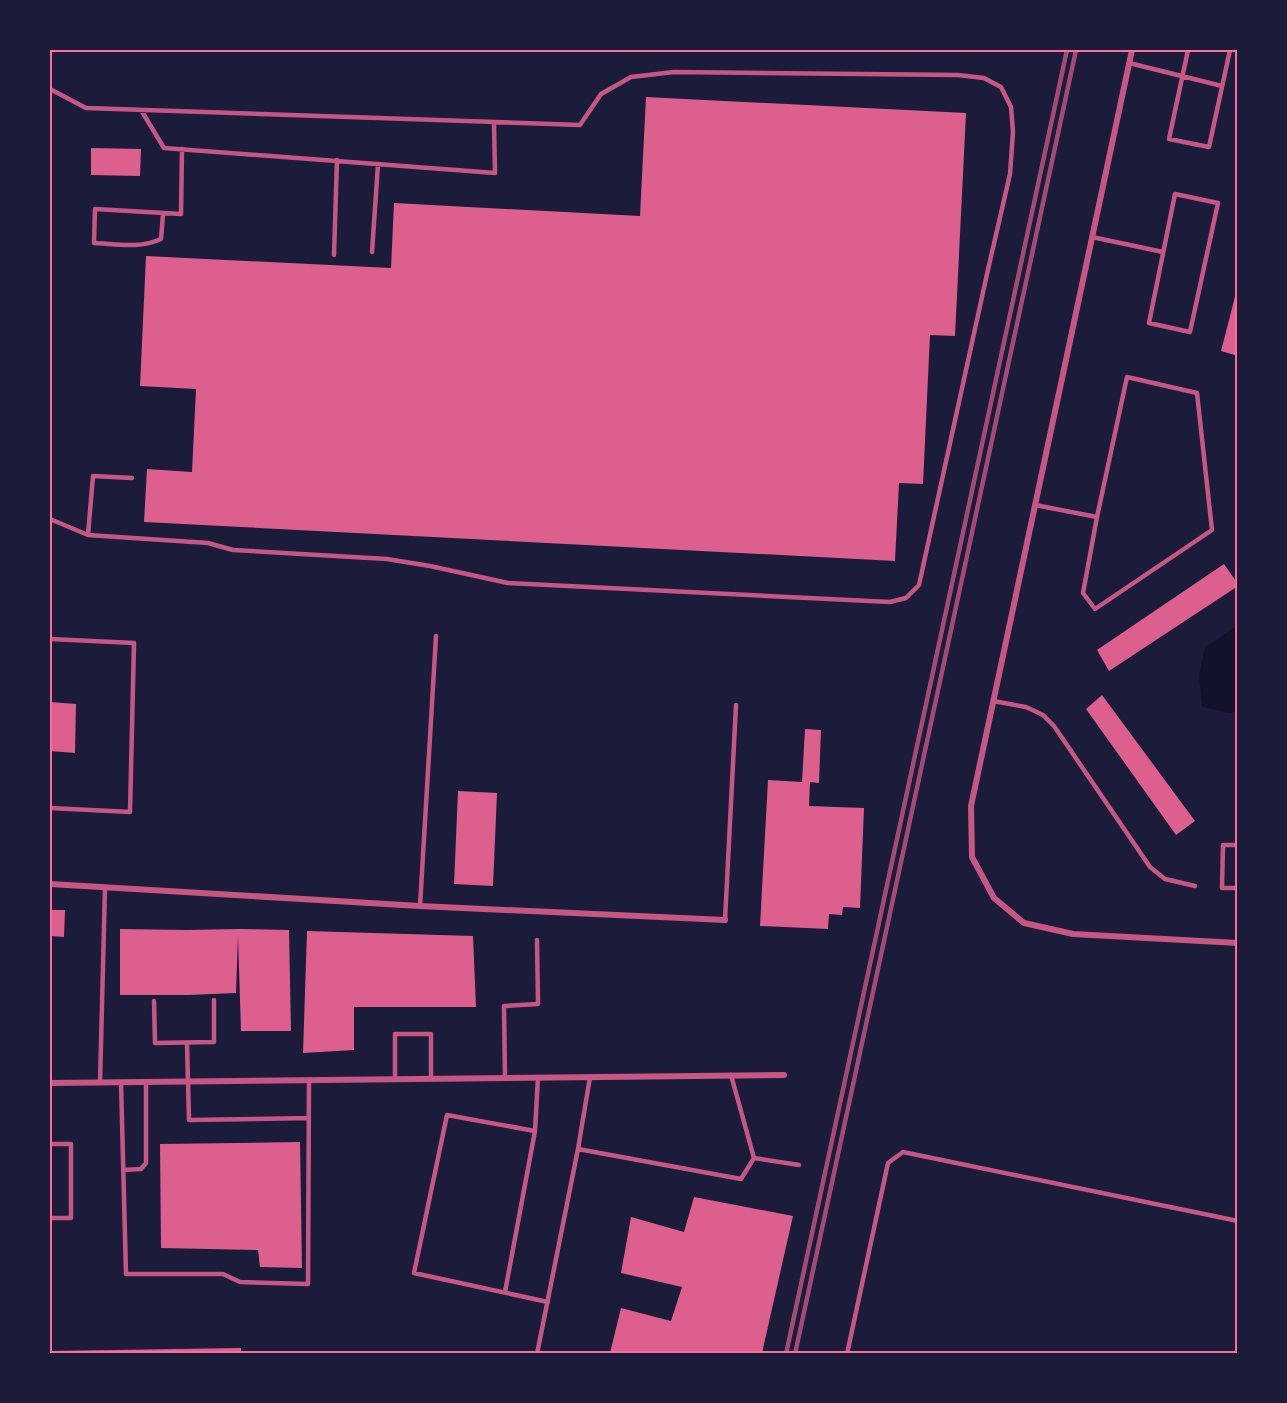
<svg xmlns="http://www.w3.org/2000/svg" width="1287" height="1403" font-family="'Noto Serif',serif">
<rect width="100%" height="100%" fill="#1b1b3a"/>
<path fill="#12122b" d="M1237 626V711L1230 713 1202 707 1199 675 1205 647Z"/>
<path fill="#dd5f8e" d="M646 97 966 113 955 336 930 335 923 484 899 483 895 561 144 522 147 469 192 472 196 389 140 386 146 256 391 268 394 203 640 216Z
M91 148 141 149 140 176 91 175Z
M1237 289H1238V356L1221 351Z
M1224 564 1238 584V586L1109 671 1097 650Z
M1102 695 1195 821 1176 835 1086 709Z
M50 702 76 704 75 753 50 751Z
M805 729 821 730 819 783 810 782 809 806 864 808 860 908 843 907 842 915 829 914 828 929 760 926 768 780 802 782Z
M458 791 497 793 493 886 454 884Z
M50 910H65L64 937 50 936Z
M120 929 187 930 238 929 289 930 291 1031H241L238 936 236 993 188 995H120Z
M307 931 473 936 476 1007H354V1050L303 1053Z
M300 1142 302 1268 260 1267 258 1250 161 1248 160 1144Z
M694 1197 793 1216 762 1353H610L621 1308 671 1321 682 1287 621 1273 631 1217 684 1232Z
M241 1348V1353H50V1351Z"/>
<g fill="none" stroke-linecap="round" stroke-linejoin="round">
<path stroke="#c65784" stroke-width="4.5" d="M1188 50 1169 139 1209 147 1230 50
M1129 63 1222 86
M50 89 86 108 580 125 601 94 631 77 674 72 958 75 984 78 1001 87 1011 107 1013 132 1010 174 987 274 919 585 906 598 890 602 508 583 430 566 387 559 233 550 208 543 88 535 50 519
M141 110 164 148 495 173 494 122
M1175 194 1218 203 1190 332 1149 323Z
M163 214 161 239C140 249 116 244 94 243L95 209 181 214 182 149
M1092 237 1163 252
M372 252 378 164
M334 255 337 160
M1127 377 1197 393 1212 530 1095 609 1083 593 1097 517Z
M1035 505 1097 517
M88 535 93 476 132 478
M50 639 134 643 130 812 50 808
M993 701 1026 707 1043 715 1054 726 1150 867 1165 879 1195 886
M1238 845H1223L1222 888H1238
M420 906 436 636
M725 920 736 705
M154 1001 155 1043 214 1042V1000
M187 1043 189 1120 309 1118
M731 1075 754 1158 799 1165
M505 1078 504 1006 538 1004 537 940
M395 1079V1034H431V1079
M121 1082 126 1274H223L240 1282 308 1284 309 1080
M100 1083 105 888
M535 1131 447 1115 414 1273 548 1302
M50 1144H71V1218H50
M578 1149 741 1179 754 1158
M123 1170 141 1169 146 1163V1082
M505 1292 535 1131 538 1077
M537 1354 578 1149 590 1077
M847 1354 888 1163 903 1152 1238 1221"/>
<path stroke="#c65784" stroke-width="6" d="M1132 50 971 806 972 857 994 898 1024 923 1073 934 1238 943
M50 884 420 906 725 920
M50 1083 784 1075"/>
<path stroke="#a44b75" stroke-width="4.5" d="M786 1354 1067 50
M795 1354 1076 50"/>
</g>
<rect width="1287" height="1403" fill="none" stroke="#1b1b3a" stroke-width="102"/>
<rect x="51" y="51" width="1185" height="1301" fill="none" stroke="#ff6b9d" stroke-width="2"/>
</svg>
